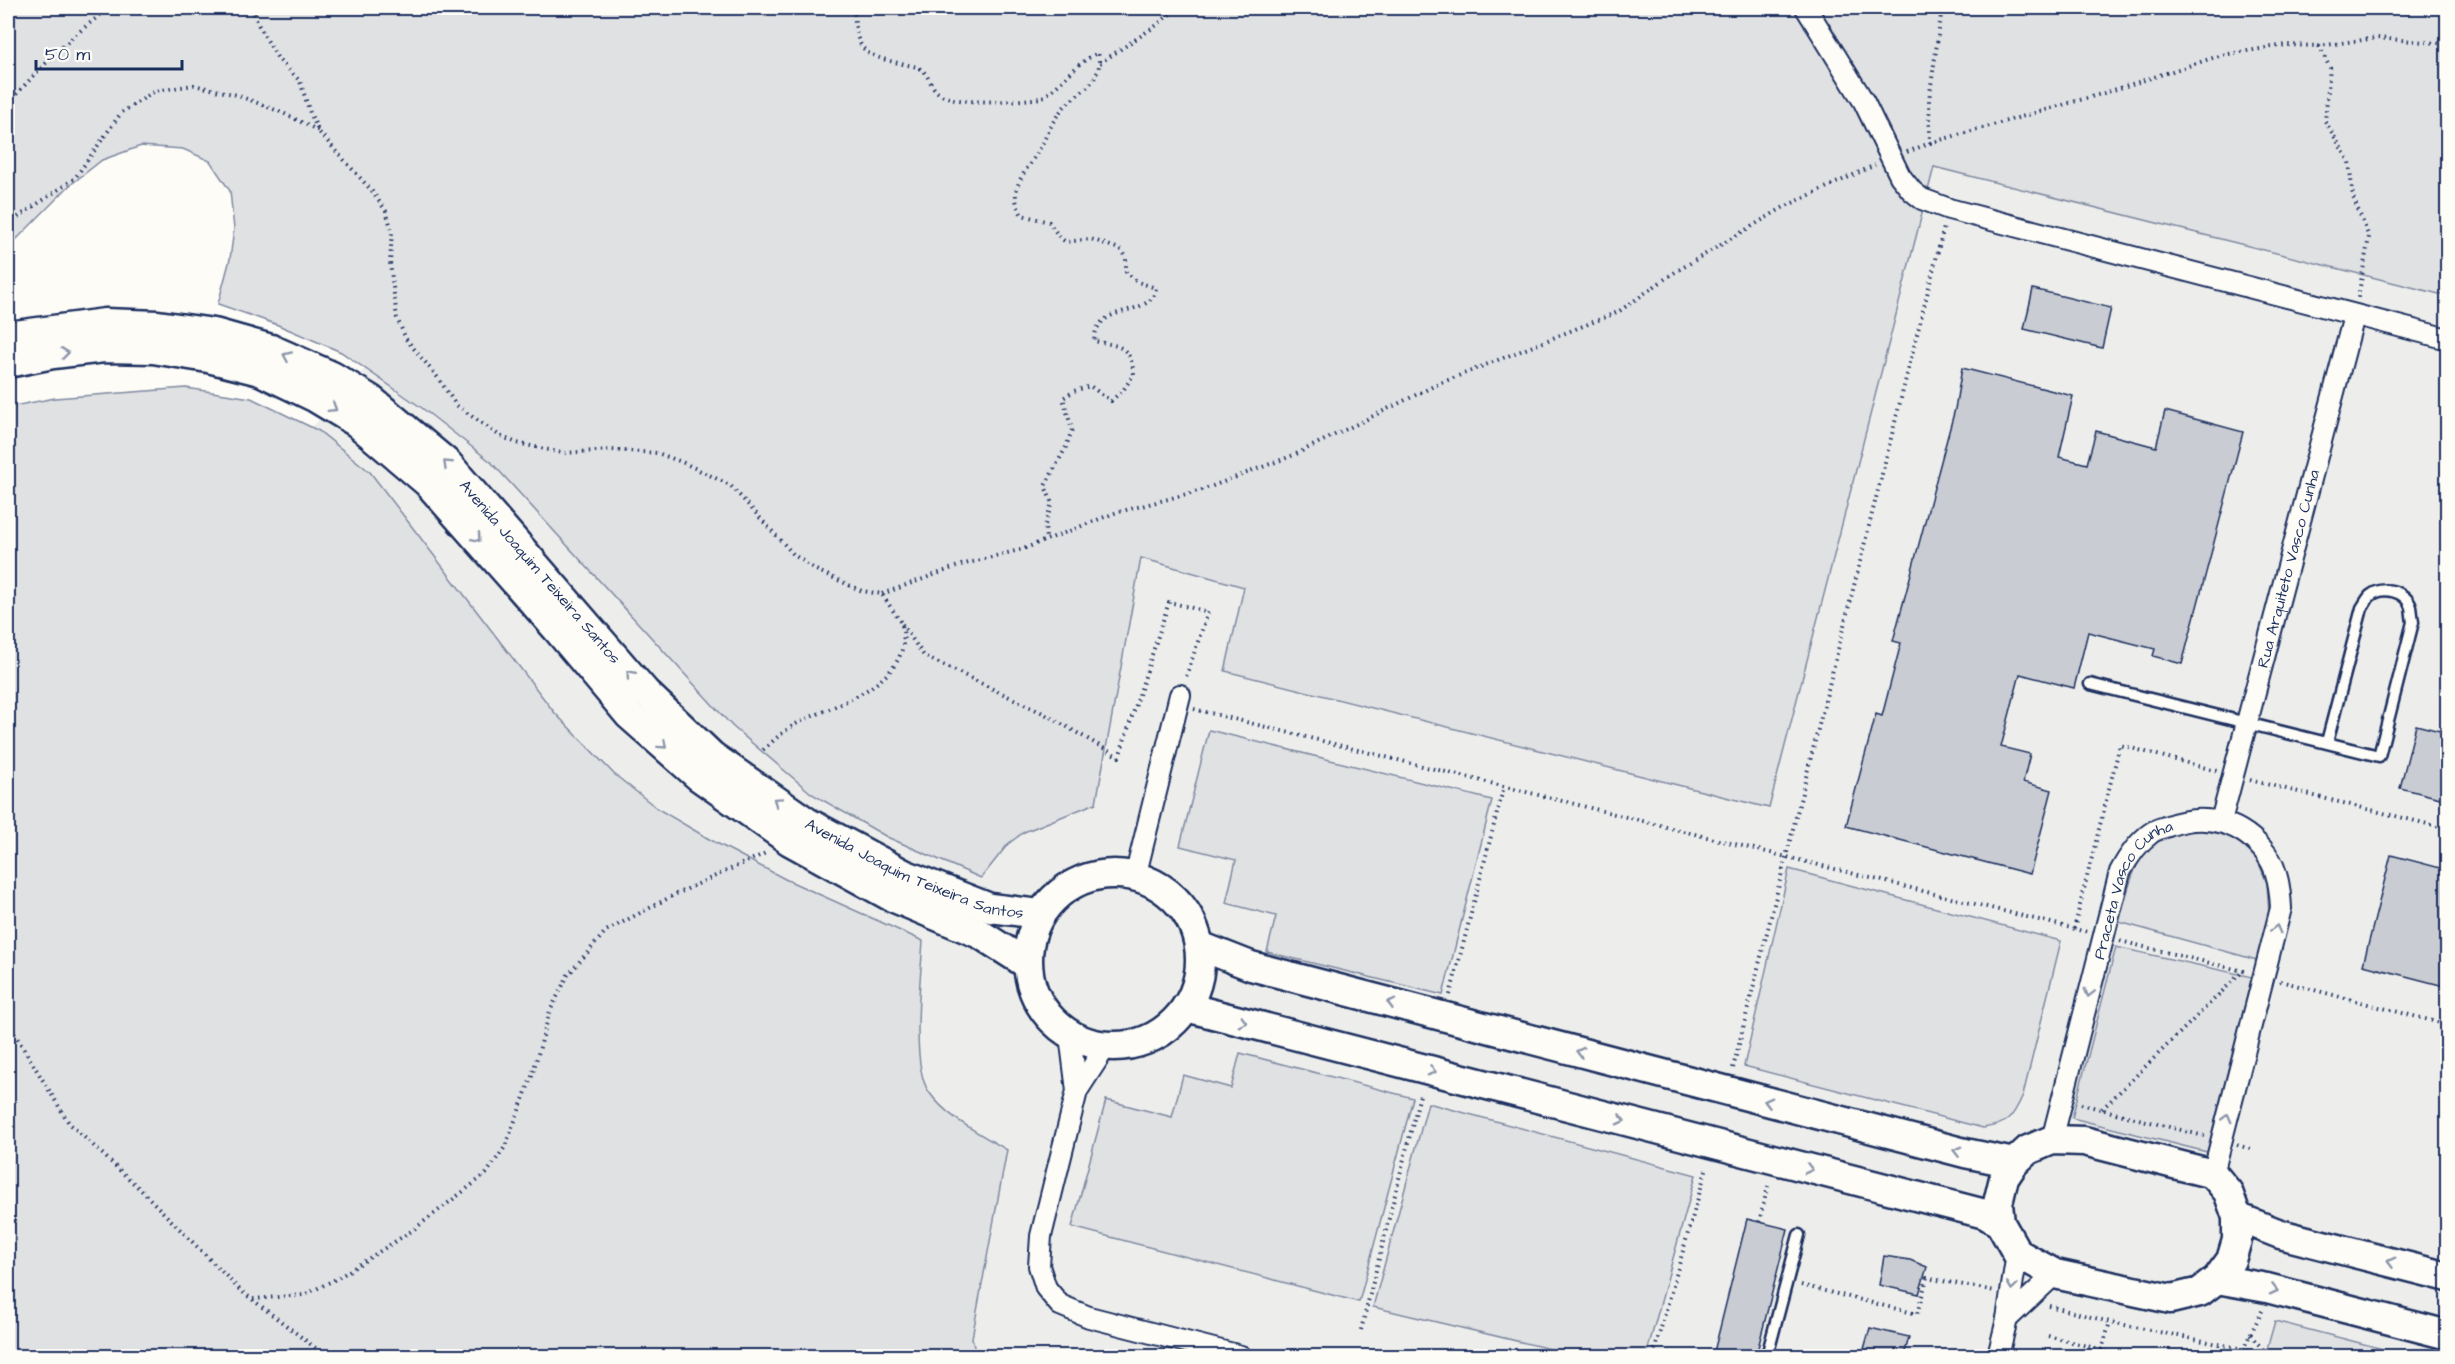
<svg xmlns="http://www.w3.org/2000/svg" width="2455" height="1364" font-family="'Architects Daughter',sans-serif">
<rect width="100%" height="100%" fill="#fdfcf7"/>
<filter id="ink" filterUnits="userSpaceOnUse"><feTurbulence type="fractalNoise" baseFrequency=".0167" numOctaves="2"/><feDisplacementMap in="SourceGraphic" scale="12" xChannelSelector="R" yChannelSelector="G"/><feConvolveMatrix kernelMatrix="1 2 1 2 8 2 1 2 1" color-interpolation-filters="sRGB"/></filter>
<g filter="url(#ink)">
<path fill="#edeeec" d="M1670 8H2447V1356H755L120 641 553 159Z"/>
<path fill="#e0e1e3" stroke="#7e88a0" stroke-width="1.5" d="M8 8H2447V296L1934 167 1769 808 1225 671 1244 587 1141 558 1096 803 1024 832 1008 844 981 878 887 837 812 794 732 726 491 462 422 408 341 352 278 325 218 304 230 259 234 229 230 191 210 161 183 149 141 146 102 160 69 186 8 248Z
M186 388 251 398 319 431 370 472 554 712 614 774 658 809 709 839 785 879 923 941C921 975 910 1065 929 1092 948 1119 981 1134 1007 1150L972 1338 976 1356H8V407L55 398Z
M1209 730 1492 800 1443 995 1267 952 1276 916 1226 903 1236 860 1180 846Z
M2201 826 2229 833 2257 859 2267 883 2269 915 2257 960 2119 922C2135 866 2136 838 2201 826Z
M1789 869 2061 941 2023 1095C2012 1119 2009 1124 1983 1128L1744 1066Z
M2116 947 2252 977 2207 1152 2072 1118Z
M1240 1053 1413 1098 1359 1302 1072 1227 1106 1100 1172 1117 1183 1075 1231 1088Z
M1428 1103 1696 1175 1646 1356H1580L1373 1307Z
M2275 1321 2410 1356H2265Z"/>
<path fill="#c9ccd3" stroke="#1b2f5e" stroke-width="1.5" d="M2033 289 2111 308 2102 348 2024 329Z
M1962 368 2073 396 2059 457 2087 464 2096 431 2156 447 2165 411 2243 432 2182 664 2153 656 2155 649 2088 632 2074 688 2020 674 2001 747 2030 754 2023 782 2052 790 2030 874 1846 826 1876 714 1882 716 1901 643 1893 641 1955 409Z
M2416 725 2448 733V800L2400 788Z
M2391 855 2448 870V987L2363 965Z
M1747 1219 1788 1229 1756 1356H1713Z
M1884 1256 1910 1260 1927 1267 1919 1294 1879 1285Z
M1870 1328 1909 1337 1904 1356H1862Z"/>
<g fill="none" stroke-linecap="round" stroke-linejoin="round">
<defs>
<path id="lane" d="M2090 684 2379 756 2413 622C2412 618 2412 612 2411 607 2406 591 2383 585 2370 596 2367 599 2365 604 2362 608L2327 742
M1767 1356 1799 1235"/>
<g id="street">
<path d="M1806 8 1864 102 1900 176 1912 191 1922 199 1949 209 2448 339"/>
<path id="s1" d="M2221 821 2354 316"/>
<path d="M1135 877 1180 695"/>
<path d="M1070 1035 1077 1091"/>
<path d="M1106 1046 1077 1091 1041 1236 1039 1266 1046 1288 1060 1305 1089 1317 1241 1356"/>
<path id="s2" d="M2052 1140 2120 872C2128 857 2137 843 2151 833 2156 829 2163 828 2168 826 2206 812 2243 822 2267 855 2278 870 2280 890 2281 908L2213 1174"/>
<path d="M2007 1319 2055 1274"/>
<path d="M1998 1356 2007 1319 2017 1253"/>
</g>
<g id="secondary">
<path id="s3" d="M8 336 105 323 158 325 214 333 271 349 332 376 370 399 448 464 645 692 712 756 807 822 904 874 990 908 1040 914"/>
<path d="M8 363 53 354 104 348 153 349 208 358 260 371 316 398 356 422 428 483 556 628 629 715 698 776 790 841 890 896 980 934 1027 964"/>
<circle cx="1114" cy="960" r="86"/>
<path d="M1200 946 1251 966 1965 1153 2014 1163"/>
<path d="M1186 1007 1985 1214 2000 1223"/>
<path d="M2052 1140 2084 1141 2213 1174 2228 1192 2237 1217V1240L2231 1260 2217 1279 2200 1292 2171 1299 2055 1274 2017 1253 2000 1223 1998 1203 2004 1178 2014 1163 2028 1150Z"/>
<path d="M2237 1217 2280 1234 2448 1277"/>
<path d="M2217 1279 2267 1288 2448 1335"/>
</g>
</defs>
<use href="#lane" stroke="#1b2f5e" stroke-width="15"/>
<use href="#street" stroke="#1b2f5e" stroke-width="24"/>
<use href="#secondary" stroke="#1b2f5e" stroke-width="33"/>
<path stroke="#1b2f5e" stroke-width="4" stroke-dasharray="1.5 4.5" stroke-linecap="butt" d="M252 8 259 26 278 59 300 81 310 113 319 132 371 190 386 211 392 231 390 263 397 318 406 339 439 379 456 405 500 436 517 443 563 453 612 450 657 453 682 462 730 485 794 555 816 570 862 591 882 594C886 601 900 620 902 625 915 680 841 703 804 720 788 727 776 738 763 750
M854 8C856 51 862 55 903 64 908 65 913 66 917 67 930 73 929 87 940 94 958 106 1019 101 1041 98 1063 85 1073 64 1098 53 1105 85 1076 90 1060 112 1051 123 1045 140 1038 152 1025 173 1006 190 1022 215L1049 222 1060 238 1066 242 1091 239 1122 250 1126 257V272L1138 282 1156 288C1152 315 1111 305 1098 327 1095 330 1095 337 1094 341 1119 346 1130 345 1134 374L1124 389 1111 401 1090 386 1074 391 1063 398 1072 430 1066 447 1045 486 1052 503 1045 525 1046 540
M2319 46 2330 68 2325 121 2349 161 2353 197 2369 237 2358 298
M1100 63 1157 25 1177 8
M8 103C40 69 72 33 111 8
M1930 143 2101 94 2222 55 2285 45 2319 46 2377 38 2448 44
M1907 152 1930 143 1929 100 1942 8
M8 224 75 178 121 113 155 91 194 85 237 95 283 113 319 131
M882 594 961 565 1023 549 1115 513 1202 490 1294 455 1438 384 1618 312 1672 274 1784 207 1875 165
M902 624 924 656 1043 713 1119 757 1169 602 1208 612 1185 680
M1194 709 2087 932
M2250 780 2448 829
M2074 929 2120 745 2217 771
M2120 941 2247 972
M2280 981 2448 1025
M1450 995 1504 786
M8 1023 69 1123 141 1190 240 1290 326 1356
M1733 1068 1944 227
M2081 1104 2204 1136
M2102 1109 2243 971
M2237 1145 2254 1150
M1759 1222 1768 1186
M1801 1285 1917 1314 1927 1278 1995 1291
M253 1299 304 1295 338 1278 413 1230 486 1174 505 1147 532 1076 550 1011 568 975 606 931 676 894 768 852
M2049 1306 2110 1322 2243 1349 2263 1309
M1361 1330 1420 1095
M2250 1335 2269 1356
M2048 1336 2126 1356
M1653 1356 1706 1170
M2100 1356 2110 1322"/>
<use href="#lane" stroke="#fdfcf7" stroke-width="10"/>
<use href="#street" stroke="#fdfcf7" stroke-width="20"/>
<use href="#secondary" stroke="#fdfcf7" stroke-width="28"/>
</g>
<defs><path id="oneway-chevron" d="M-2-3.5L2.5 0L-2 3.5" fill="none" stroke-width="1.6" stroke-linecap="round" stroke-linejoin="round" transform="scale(1.5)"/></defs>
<g stroke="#8c96aa">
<use href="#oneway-chevron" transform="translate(65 353) rotate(-7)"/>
<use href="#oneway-chevron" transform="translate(287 356) rotate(-156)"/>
<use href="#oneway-chevron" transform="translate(333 408) rotate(32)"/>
<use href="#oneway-chevron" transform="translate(447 464) rotate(-136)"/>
<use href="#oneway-chevron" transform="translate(477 538) rotate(49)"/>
<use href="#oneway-chevron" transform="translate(630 674) rotate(-130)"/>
<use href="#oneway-chevron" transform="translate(663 745) rotate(42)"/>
<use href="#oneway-chevron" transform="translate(777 801) rotate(-145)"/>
<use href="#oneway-chevron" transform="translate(2276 929) rotate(-76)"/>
<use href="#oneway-chevron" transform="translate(2089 993) rotate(104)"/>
<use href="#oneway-chevron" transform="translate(1391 1003) rotate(-165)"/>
<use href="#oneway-chevron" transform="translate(1243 1022) rotate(15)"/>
<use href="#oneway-chevron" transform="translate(1580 1052) rotate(-165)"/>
<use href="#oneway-chevron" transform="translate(1432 1071) rotate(14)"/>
<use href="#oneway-chevron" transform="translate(1768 1102) rotate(-165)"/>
<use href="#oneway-chevron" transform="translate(2227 1118) rotate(-75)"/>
<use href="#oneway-chevron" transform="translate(1621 1120) rotate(14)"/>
<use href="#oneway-chevron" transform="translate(1957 1151) rotate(-166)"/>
<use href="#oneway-chevron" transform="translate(1809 1169) rotate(15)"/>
<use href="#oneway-chevron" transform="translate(2391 1262) rotate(-165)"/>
<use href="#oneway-chevron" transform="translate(2012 1286) rotate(98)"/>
<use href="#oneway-chevron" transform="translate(2274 1290) rotate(14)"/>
</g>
</g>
<g text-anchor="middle" stroke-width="6" stroke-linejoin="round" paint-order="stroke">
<g font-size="16" fill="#1b2f5e" stroke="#fdfcf7">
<text dy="6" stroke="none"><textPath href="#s1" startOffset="261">Rua Arquiteto Vasco Cunha</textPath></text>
<text dy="6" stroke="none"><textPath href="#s3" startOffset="621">Avenida Joaquim Teixeira Santos</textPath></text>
<text dy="6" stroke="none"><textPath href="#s3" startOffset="1107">Avenida Joaquim Teixeira Santos</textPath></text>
<text dy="6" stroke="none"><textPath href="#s2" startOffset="268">Praceta Vasco Cunha</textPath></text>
</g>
</g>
<rect width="2455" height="1364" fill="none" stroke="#fdfcf7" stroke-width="30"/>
<rect x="15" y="15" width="2425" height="1334" fill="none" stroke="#1b2f5e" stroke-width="2" filter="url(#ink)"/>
<path d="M36 60v9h146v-9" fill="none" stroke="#1b2f5e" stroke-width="3"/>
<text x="45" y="60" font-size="18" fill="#1b2f5e" stroke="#fdfcf7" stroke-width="4.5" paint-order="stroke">50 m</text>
</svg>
